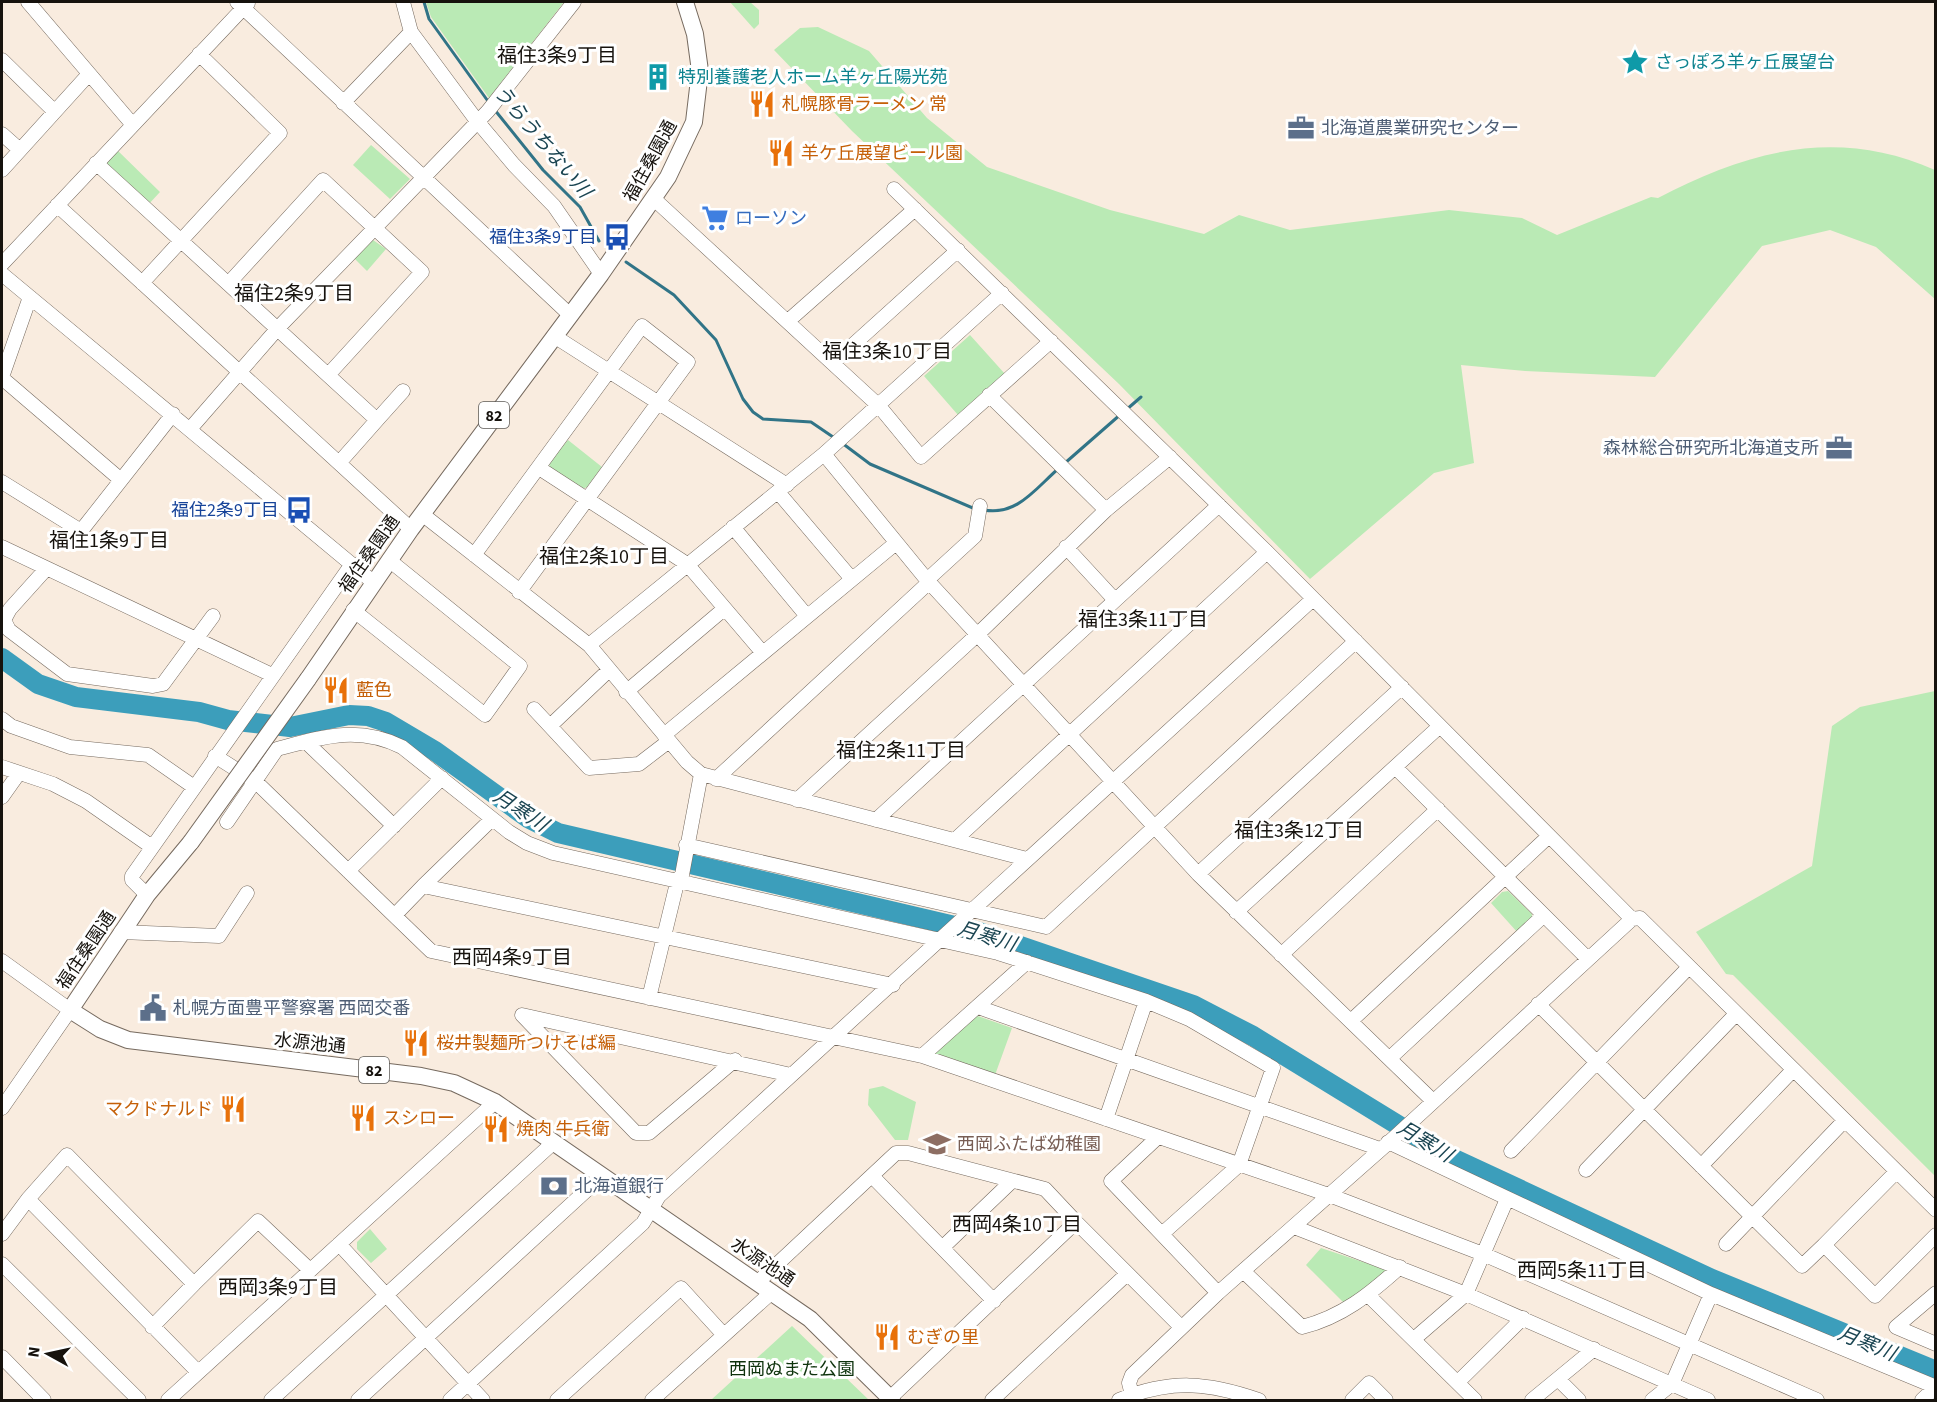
<svg xmlns="http://www.w3.org/2000/svg" width="1937" height="1402" font-family="'Source Sans 3','Noto Sans JP',sans-serif">
<rect width="100%" height="100%" fill="#f9ecdf"/>
<path fill="#baeab5" d="M426 2H564L489 98 431 17Z
M730 2H750L759 10V24L754 29Z
M818 27 869 51 927 118 987 167 1110 210 1204 234 1239 215 1290 230 1449 210 1522 218 1557 235 1651 197 1658 198C1749 150 1838 127 1935 170V299L1876 247 1830 230 1762 246 1655 377 1525 371 1461 365 1474 463 1434 473 1310 579 1119 384 852 131 774 50 800 28Z
M371 145 410 179 390 199 353 165Z
M115 148 160 192 147 206 100 162Z
M367 240H373L386 249 367 271 353 257Z
M970 335 1005 374 958 415 924 376Z
M568 440 602 467 587 487 582 489 550 469 549 463Z
M1935 691H1936L1935 1176 1733 975 1726 974 1696 932 1812 866 1832 726 1860 707Z
M1508 891 1532 914V920L1518 933 1491 903 1502 892Z
M972 1014 1012 1028 995 1075 927 1055Z
M883 1086 916 1102 908 1140H895L868 1105 869 1089Z
M370 1229 387 1249 371 1263 357 1249V1242Z
M1321 1248 1387 1270 1346 1305 1306 1265Z
M792 1326 869 1400H711Z"/>
<g fill="none" stroke-linecap="round" stroke-linejoin="round">
<path stroke="#317487" stroke-width="3" d="M424 2 429 19 490 104
M494 109 543 170 580 207 599 241
M626 262 674 295 716 340 743 399 753 412 763 419 811 422 836 439
M1126 410 1141 397
M842 443 870 464 975 509
M1065 463 1121 414
M984 510C1017 516 1035 489 1058 469"/>
<path stroke="#3c9ebb" stroke-width="20" d="M2 658 38 684 76 697 199 712 228 720 290 727 349 715 368 716 386 722 435 751 528 818 558 833 976 931 1193 1005 1253 1036 1450 1157 1712 1279 1936 1371"/>
<defs>
<path id="minor" d="M28 2 133 125
M237 2 569 314
M403 2 411 32 477 121 514 165 554 206 601 274
M2 60 54 111
M343 103 411 32
M2 134 20 150
M96 163 377 420 339 463
M2 170 89 74
M894 189 1267 552 1632 919 1396 1136 1218 1293 1132 1375 1129 1383 1132 1395
M654 199 879 406 921 457 1051 341
M57 205 411 529
M2 264 248 3
M2 274 373 582
M142 283 280 133 199 54
M229 283 323 180 422 272 329 374
M788 321 915 209
M554 336 787 485
M833 363 958 250
M2 377 30 297
M2 378 121 480
M989 395 1106 510
M377 420 403 391
M190 429 278 328 488 111 574 2
M824 454 927 580 1198 874 1432 1100
M539 468 687 564 762 652
M2 482 81 531 173 414
M778 492 851 578
M422 514 589 645 687 762 701 774 1027 859
M733 527 806 615
M2 547 272 675
M1066 547 1114 599
M474 555 642 326 688 362 519 592
M46 569 10 609 4 620 9 630 67 674 153 686 163 684 213 616
M353 610 485 715 520 666 389 560
M589 645 824 454 1002 293
M626 692 724 609
M534 709 589 768 639 764 669 741
M2 719 11 726 70 747 148 755 194 787
M550 726 608 671
M664 735 896 543
M306 742 394 826
M215 756 256 782 431 951 922 1056 1329 1195 1483 1254 1817 1400
M2 767 53 784 86 801 152 847
M1395 767 1588 959
M716 779 925 586 927 580 975 536 980 506
M2 797 19 773
M797 800 978 634 1106 510 1170 457
M876 820 1219 505
M227 822 277 749C322 737 358 725 402 747L509 832 527 843 553 853 998 953 1146 1001 1189 1019 1273 1068 1239 1165 1163 1233
M956 839 1267 552
M686 845 1046 927 1356 641
M348 871 442 778
M1198 874 1402 687
M423 886 492 819
M147 895 132 880V876L352 564
M1236 912 1440 726
M395 915 423 886 893 985
M1632 919 1640 918 1936 1210
M121 932 219 936 247 893
M1281 955 1438 809
M2 961 70 1010 2 1108
M649 998 678 879 682 875 701 774
M1538 1004 1802 1266 1824 1245 1875 1296 1936 1235
M978 1007 1380 1149
M1352 1020 1549 836
M922 1056 1027 962
M1390 1058 1543 916
M735 1060 649 1133H636L522 1015 791 1075
M1106 1119 1146 1001
M1158 1137 1111 1181 1218 1293
M1388 1142 1711 1294 1936 1387
M1511 1151 1689 967
M1701 1166 1792 1071
M1586 1170 1736 1014
M872 1176 994 1301
M28 1199 198 1372
M1294 1227 1466 1294 1708 1400
M2 1234 28 1199 67 1155 194 1284 258 1221 310 1270
M339 1244 483 1400
M1726 1244 1843 1122
M1824 1245 1896 1172
M943 1247 1012 1181
M2 1264 139 1400
M1243 1271 1302 1327C1342 1317 1370 1294 1400 1267
M758 1282 896 1153H908L1045 1189 1076 1222
M1936 1293 1896 1327 1936 1344
M1368 1295 1475 1400
M152 1327 194 1284
M1414 1339 1466 1294 1507 1199
M2 1357 44 1400
M1558 1379 1579 1400
M1458 1382 1523 1318
M890 1398 1076 1222 1181 1327
M168 1400 495 1102
M271 1400 554 1142
M358 1400 602 1176
M450 1400 643 1223 659 1196 1313 599
M557 1400 681 1288 723 1334
M652 1400 772 1292
M992 1400 1127 1274
M1119 1400C1171 1379 1207 1382 1259 1400
M1352 1400 1369 1383 1386 1400
M1532 1400 1594 1349
M1652 1400 1672 1384 1711 1294
M1922 1400 1936 1387"/>
<path id="major" d="M308 679 411 529 601 274 668 177 694 122 700 71 695 34 685 2
M191 842 147 895 70 1010 100 1029 128 1040 421 1076 454 1083 495 1102 810 1319 892 1400"/>
</defs>
<use href="#minor" stroke="#766a5f" stroke-width="15"/>
<use href="#major" stroke="#766a5f" stroke-width="18"/>
<use href="#minor" stroke="#fff" stroke-width="14"/>
<use href="#major" stroke="#fff" stroke-width="16"/>
<defs>
<path id="major-bridge" d="M191 842 308 679"/>
</defs>
<use href="#major-bridge" stroke="#766a5f" stroke-width="18" stroke-linecap="butt"/>
<use href="#major-bridge" stroke="#fff" stroke-width="16"/>
</g>
<defs>
<symbol id="sight-bare" viewBox="-9 -9 18 18"><path d="M0-6L1.8-2.2L6-1.7L2.9 1.2L3.7 5.4L0 3.3L-3.7 5.4L-2.9 1.2L-6-1.7L-1.8-2.2Z" fill="#0f9aa8" stroke="#fff" stroke-width="2.5" paint-order="stroke"/></symbol>
<symbol id="building-bare" viewBox="-9 -9 18 18"><path d="M-4-6H4V6H1V3H-1V6H-4ZM-2.5-4.3h1.7v1.8h-1.7ZM.8-4.3h1.7v1.8H.8ZM-2.5-1h1.7V.8h-1.7ZM.8-1h1.7V.8H.8Z" fill="#0f9aa8" stroke="#fff" stroke-width="2.5" paint-order="stroke"/></symbol>
<symbol id="restaurant-bare" viewBox="-9 -9 18 18"><path d="M-5-6h1v4h1v-4h1v4h1v-4h1v5L-1.5 .5V6h-2V.5L-5-1ZM5-6V6H3V1.5H1.5Q1.5-4 5-6Z" fill="#e8710a" stroke="#fff" stroke-width="2.5" paint-order="stroke"/></symbol>
<symbol id="office-bare" viewBox="-9 -9 18 18"><path d="M-6-3h4V-5.5h4V-3h4V5H-6ZM-1-4.5V-3h2v-1.5ZM-6 0V1H6V0Z" fill="#5c6f8a" stroke="#fff" stroke-width="2.5" paint-order="stroke"/></symbol>
<symbol id="supermarket-bare" viewBox="-9 -9 18 18"><path d="M-6-5.5h2.5l.6 2H6L4.5 2H-2.5L-4.4-4H-6ZM-1.5 3.2a1.3 1.3 0 1 0 .1 0ZM3 3.2a1.3 1.3 0 1 0 .1 0Z" fill="#3f7fe0" stroke="#fff" stroke-width="2.5" paint-order="stroke"/></symbol>
<symbol id="bus-bare" viewBox="-9 -9 18 18"><path d="M-5-6H5V4H4V6H2V4H-2V6H-4V4H-5ZM-3.5-4V0h7V-4ZM-3.5 1.2v1.5H-2V1.2ZM2 1.2v1.5H3.5V1.2Z" fill="#1a4fb4" stroke="#fff" stroke-width="2.5" paint-order="stroke"/></symbol>
<symbol id="civic-bare" viewBox="-9 -9 18 18"><path d="M-.6-6.5H3V-4.5H.6V-3L4-1V1h2V6H-6V1h2V-1L-.6-3ZM-1.2 2.5V6h2.4V2.5Z" fill="#5c6f8a" stroke="#fff" stroke-width="2.5" paint-order="stroke"/></symbol>
<symbol id="school-bare" viewBox="-9 -9 18 18"><path d="M0-5L7-2L0 1L-7-2ZM-4 1L0 2.5L4 1V4Q0 6-4 4Z" fill="#8d6e63" stroke="#fff" stroke-width="2.5" paint-order="stroke"/></symbol>
<symbol id="bank-bare" viewBox="-9 -9 18 18"><path d="M-6-4H6V4H-6ZM0-2.3a2.3 2.3 0 1 0 0 4.6a2.3 2.3 0 1 0 0-4.6Z" fill="#5c6f8a" stroke="#fff" stroke-width="2.5" paint-order="stroke"/></symbol>
</defs>
<g fill-rule="evenodd">
<use href="#sight-bare" x="1616" y="43" width="38" height="38"/>
<use href="#building-bare" x="639" y="58" width="38" height="38"/>
<use href="#restaurant-bare" x="743" y="85" width="38" height="38"/>
<use href="#office-bare" x="1282" y="109" width="38" height="38"/>
<use href="#restaurant-bare" x="762" y="134" width="38" height="38"/>
<use href="#supermarket-bare" x="696" y="199" width="38" height="38"/>
<use href="#bus-bare" x="598" y="218" width="38" height="38"/>
<use href="#office-bare" x="1820" y="429" width="38" height="38"/>
<use href="#bus-bare" x="280" y="491" width="38" height="38"/>
<use href="#restaurant-bare" x="317" y="671" width="38" height="38"/>
<use href="#civic-bare" x="134" y="989" width="38" height="38"/>
<use href="#restaurant-bare" x="397" y="1024" width="38" height="38"/>
<use href="#restaurant-bare" x="214" y="1090" width="38" height="38"/>
<use href="#restaurant-bare" x="344" y="1099" width="38" height="38"/>
<use href="#restaurant-bare" x="477" y="1110" width="38" height="38"/>
<use href="#school-bare" x="918" y="1125" width="38" height="38"/>
<use href="#bank-bare" x="535" y="1167" width="38" height="38"/>
<use href="#restaurant-bare" x="868" y="1318" width="38" height="38"/>
</g>
<g text-anchor="middle" stroke-width="6" stroke-linejoin="round" paint-order="stroke">
<g fill="#fff" stroke="#5c5956" stroke-width="1.5">
<rect x="479" y="402" width="30" height="26" rx="4.5"/>
<rect x="359" y="1057" width="30" height="26" rx="4.5"/>
</g>
<g font-size="16" font-weight="bold" fill="#16120d">
<text x="494" y="421">82</text>
<text x="374" y="1076">82</text>
</g>
<g font-size="18" fill="#0d838f" stroke="#fff" text-anchor="start">
<text x="1655" y="68">さっぽろ羊ヶ丘展望台</text>
<text x="678" y="83">特別養護老人ホーム羊ヶ丘陽光苑</text>
</g>
<g font-size="18" fill="#c56008" stroke="#fff" text-anchor="start">
<text x="782" y="110">札幌豚骨ラーメン 常</text>
<text x="801" y="159">羊ケ丘展望ビール園</text>
<text x="356" y="696">藍色</text>
<text x="436" y="1049">桜井製麺所つけそば編</text>
<text x="213" y="1115" text-anchor="end">マクドナルド</text>
<text x="383" y="1124">スシロー</text>
<text x="516" y="1135">焼肉 牛兵衛</text>
<text x="907" y="1343">むぎの里</text>
</g>
<g font-size="18" fill="#4e5e75" stroke="#fff" text-anchor="start">
<text x="1321" y="134">北海道農業研究センター</text>
<text x="1819" y="454" text-anchor="end">森林総合研究所北海道支所</text>
<text x="173" y="1014">札幌方面豊平警察署 西岡交番</text>
<text x="574" y="1192">北海道銀行</text>
</g>
<g font-size="18" fill="#16120d" stroke="#fff">
<text transform="translate(650 161) rotate(-61)" y="6">福住桑園通</text>
<text transform="translate(369 554) rotate(-55)" y="6">福住桑園通</text>
<text transform="translate(86 950) rotate(-56)" y="6">福住桑園通</text>
<text transform="translate(310 1043) rotate(6)" y="6">水源池通</text>
<text transform="translate(763 1262) rotate(34)" y="6">水源池通</text>
</g>
<g font-size="18" fill="#366cbe" stroke="#fff" text-anchor="start">
<text x="735" y="224">ローソン</text>
</g>
<g font-size="18" fill="#164399" stroke="#fff" text-anchor="end">
<text x="597" y="243">福住3条9丁目</text>
<text x="279" y="516">福住2条9丁目</text>
</g>
<g font-size="18" fill="#785e54" stroke="#fff" text-anchor="start">
<text x="957" y="1150">西岡ふたば幼稚園</text>
</g>
<g font-size="18" fill="#0d320c" stroke="#fff">
<text x="792" y="1375">西岡ぬまた公園</text>
</g>
<g font-size="20" fill="#16120d" stroke="#fff">
<text x="557" y="62">福住3条9丁目</text>
<text x="294" y="300">福住2条9丁目</text>
<text x="887" y="358">福住3条10丁目</text>
<text x="109" y="547">福住1条9丁目</text>
<text x="604" y="563">福住2条10丁目</text>
<text x="1143" y="626">福住3条11丁目</text>
<text x="901" y="757">福住2条11丁目</text>
<text x="1299" y="837">福住3条12丁目</text>
<text x="512" y="964">西岡4条9丁目</text>
<text x="1017" y="1231">西岡4条10丁目</text>
<text x="1582" y="1277">西岡5条11丁目</text>
<text x="278" y="1294">西岡3条9丁目</text>
</g>
<g font-size="20" font-style="italic" fill="#1b4552" stroke="#fff">
<text transform="translate(543 141) rotate(50)" y="7">うらうちない川</text>
<text transform="translate(521 810) rotate(33)" y="7">月寒川</text>
<text transform="translate(987 936) rotate(17)" y="7">月寒川</text>
<text transform="translate(1425 1141) rotate(31)" y="7">月寒川</text>
<text transform="translate(1867 1343) rotate(22)" y="7">月寒川</text>
</g>
</g>
<rect width="1937" height="1402" fill="none" stroke="#16120d" stroke-width="6"/>
<g transform="translate(48 1354) rotate(278)" stroke="#ffffff" stroke-width="4.5" paint-order="stroke">
<path d="M0-4.5L10 22L0 15L-10 22Z" fill="#16120d"/>
<text y="-9" font-size="16" font-weight="bold" text-anchor="middle" fill="#16120d">N</text>
</g>
</svg>
